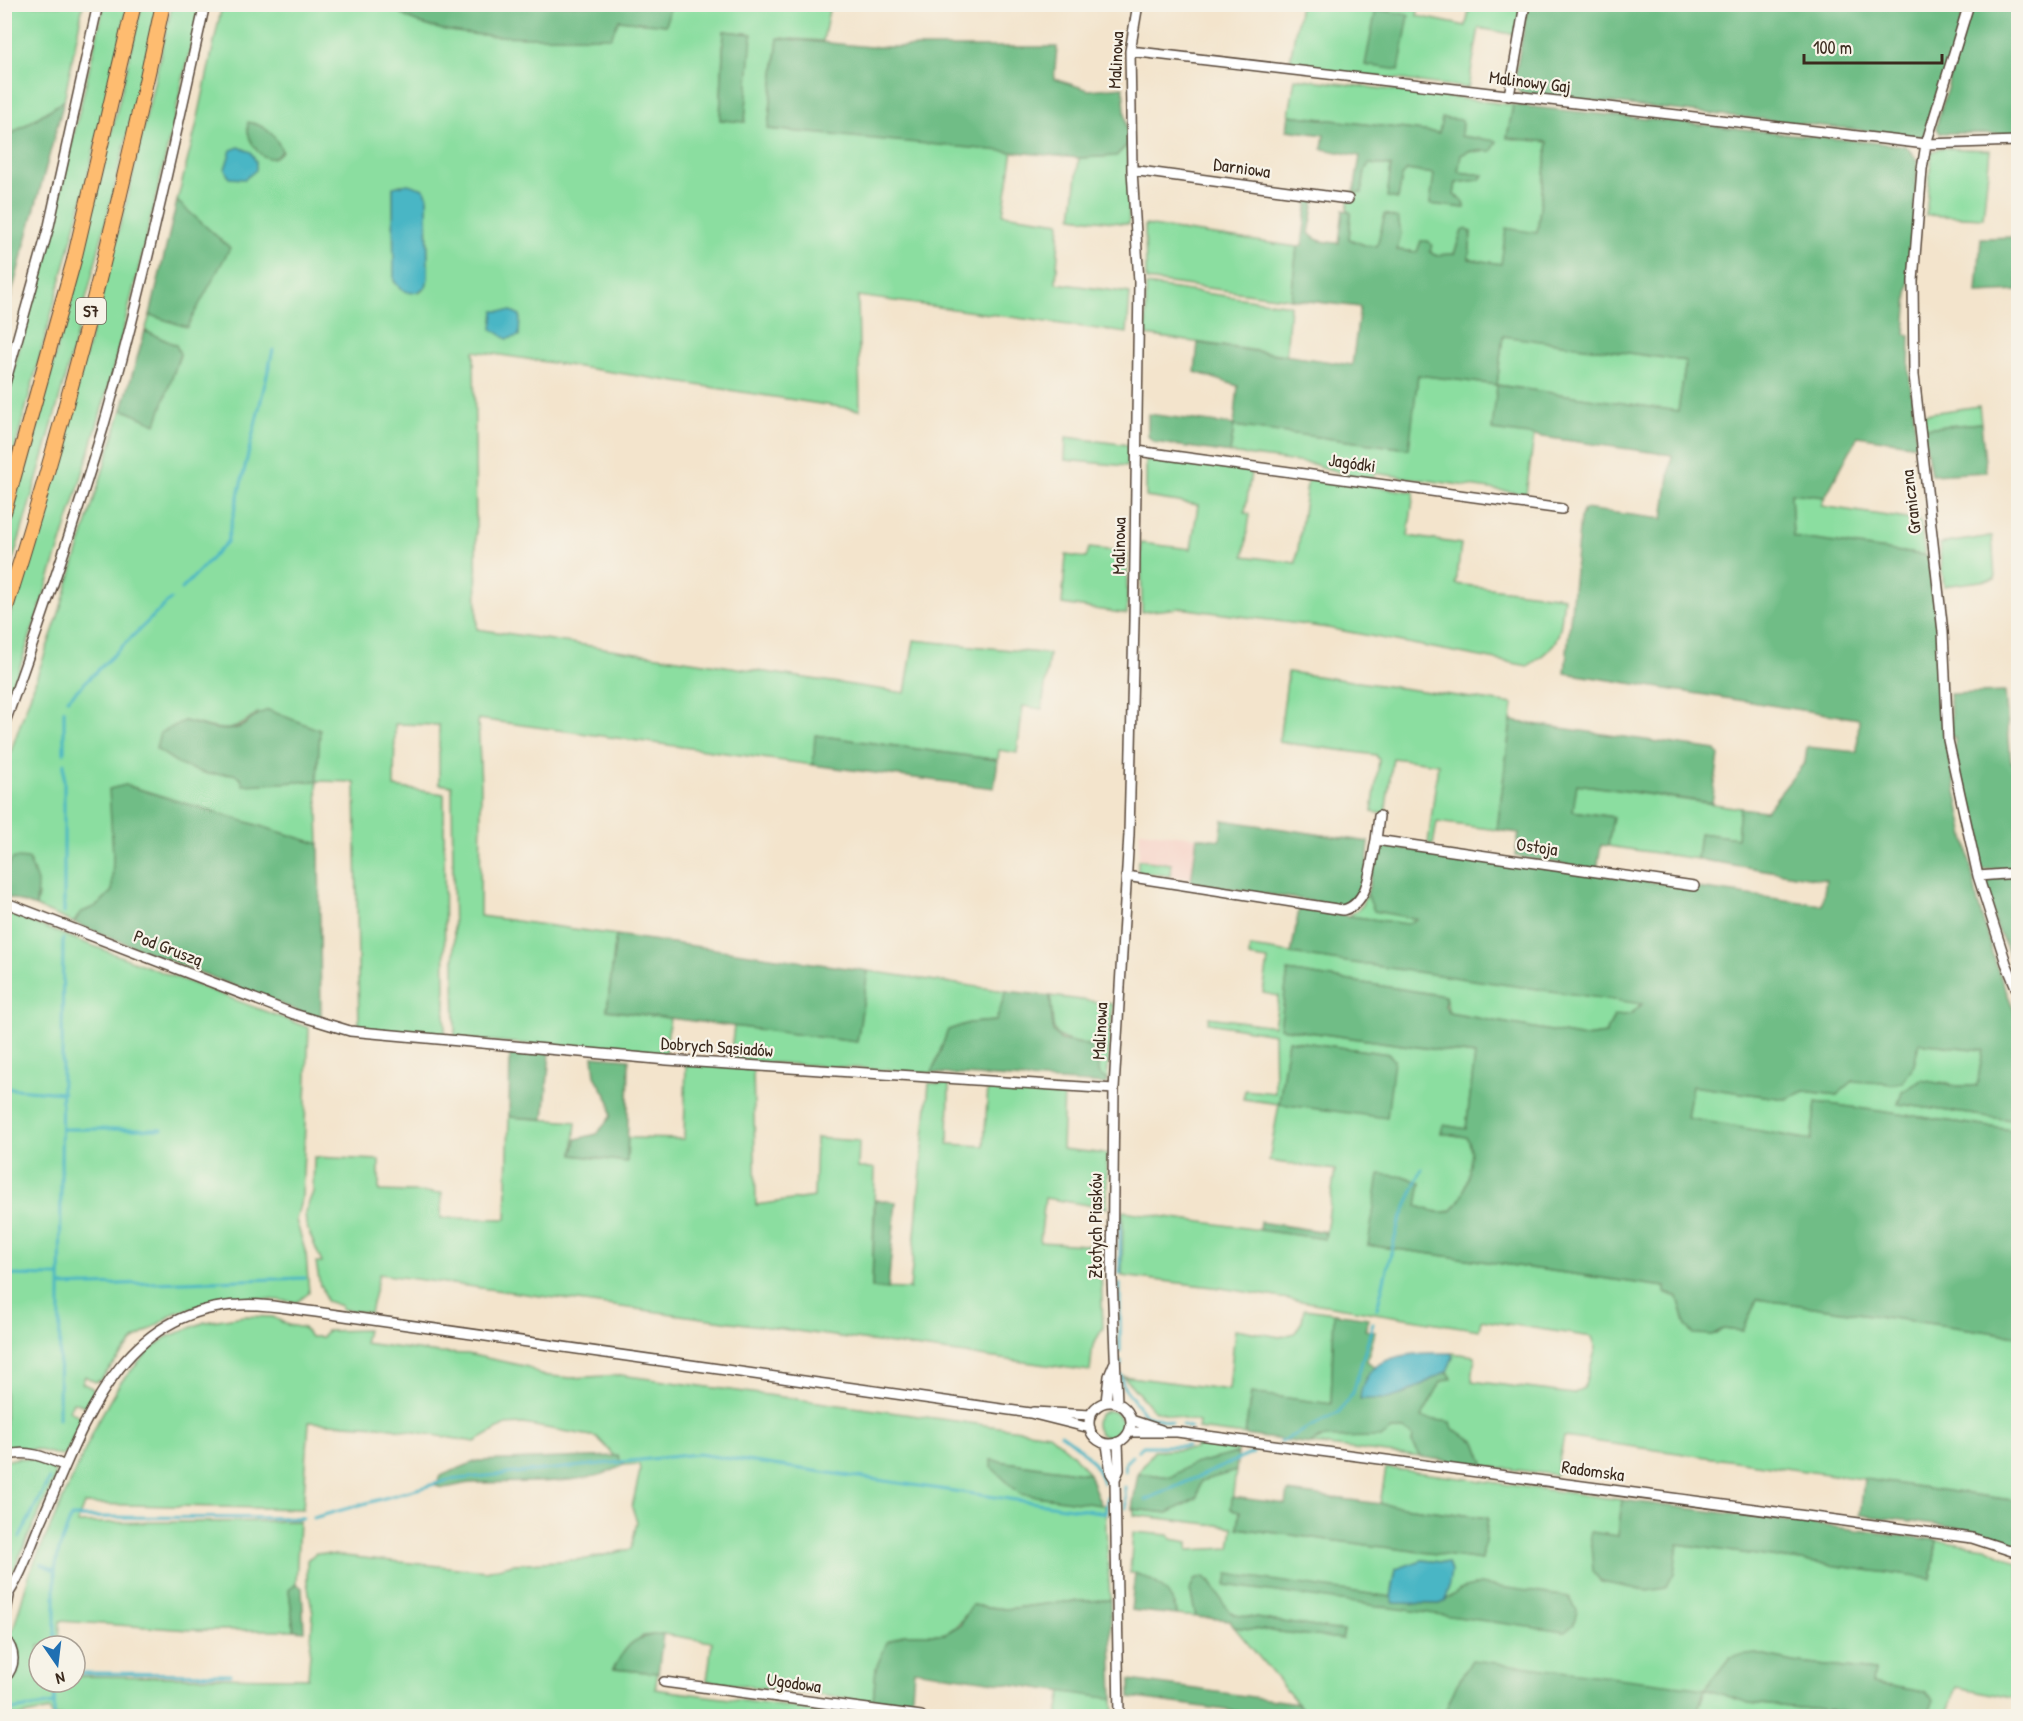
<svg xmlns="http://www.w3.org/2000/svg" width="2023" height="1721" font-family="'Patrick Hand',sans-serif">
<rect width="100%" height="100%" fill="#f7f3e8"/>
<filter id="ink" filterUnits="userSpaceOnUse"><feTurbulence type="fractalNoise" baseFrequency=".0167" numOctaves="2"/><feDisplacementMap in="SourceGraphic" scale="12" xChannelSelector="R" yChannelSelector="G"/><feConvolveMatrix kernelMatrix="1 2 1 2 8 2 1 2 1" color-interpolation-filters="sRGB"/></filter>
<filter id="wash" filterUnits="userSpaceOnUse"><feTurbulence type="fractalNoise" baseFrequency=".008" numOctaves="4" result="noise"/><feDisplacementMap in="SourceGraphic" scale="24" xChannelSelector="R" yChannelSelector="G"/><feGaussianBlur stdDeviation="1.35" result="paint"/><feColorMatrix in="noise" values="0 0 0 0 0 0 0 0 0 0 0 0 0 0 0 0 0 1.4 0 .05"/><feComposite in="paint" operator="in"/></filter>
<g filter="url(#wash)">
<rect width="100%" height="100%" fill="#f3e4cc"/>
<path fill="#f7d1c6" d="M1140 831 1197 837 1193 879 1138 872Z"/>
<path fill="#8bdea0" stroke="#63845f" stroke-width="1.5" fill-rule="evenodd" d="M5 5H83L64 101 5 138Z
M104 5H128L81 205 5 485V402L55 215Z
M142 5H158C113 200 64 394 5 586V535L77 277Z
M172 5H200C172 129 144 253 111 376 80 490 42 602 4 714L5 632 81 373 129 191Z
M222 5H392L406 17 619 20 666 25 670 5H830L823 41 778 38 768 129 1013 150 1003 214 1060 222 1056 283 1130 293 1127 333 858 296 860 410 474 351 477 629 905 693 914 640 1049 654 1042 709 1023 706 1017 753 999 750 998 760 816 735 813 765 478 719 481 787 480 916 616 935 607 1010 670 1018 665 1056 455 1038 452 786 439 784V725L395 724 394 787 444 794 445 1037 359 1028 355 782 317 781 319 844 126 785 113 855 112 891 98 905 80 913 74 923 36 907 38 895 5 877V768L58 616 122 409 156 423 180 355 176 345 145 331 150 315 187 326 193 217 177 201 196 127ZM724 31 751 34 745 122 720 119ZM400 185 424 189 427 195 428 277 426 287 419 293 394 281 393 188ZM257 713 241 779 234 774H208L184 721C218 727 228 739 257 713Z
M1300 5H1419L1417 16 1466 26 1470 5H1522L1516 35 1479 28 1468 88 1289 66Z
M1295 78 1513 105 1507 137 1548 141 1537 233 1501 264 1469 259 1471 232 1462 231 1454 254 1434 255 1421 241 1417 252 1397 250 1401 233 1385 215 1377 246H1367L1349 239 1351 213 1347 210 1350 192 1362 193 1365 170 1369 164 1391 166 1388 197 1398 199 1402 175 1407 170 1435 174 1430 204 1463 203 1454 195 1456 183 1483 175 1458 172 1461 154 1469 151 1482 152 1461 136 1462 121 1440 133 1289 115Z
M1128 144 1129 224 1072 217 1079 158 1116 156Z
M1939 148 1990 150 1983 218 1926 215 1932 152Z
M1145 225 1297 247 1291 299 1146 280Z
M1146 285 1290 305 1286 355 1146 335Z
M1503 335 1686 361 1678 411 1497 385 1534 436 1526 494 1374 473 1373 479 1351 476 1313 464 1230 453 1234 426 1408 449 1418 375 1497 385Z
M1979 406 1981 423 1923 428 1924 414Z
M1066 437 1128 445 1127 466 1065 460Z
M1153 455 1248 469 1251 473 1245 513 1250 514 1244 556 1296 563 1308 477 1414 492 1408 536 1461 544 1456 584 1564 597C1559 637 1563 642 1528 666L1328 628 1180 608 1142 612 1141 543 1191 549 1198 505 1146 497V459Z
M1791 493 1825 497 1821 506 1920 521 1925 555 1793 538Z
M1992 536 1995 579 1944 586 1939 544Z
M1089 548 1127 552V614L1062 604 1066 555 1086 558Z
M1288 672 1513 704 1497 830 1437 822 1433 845 1428 844 1438 764 1393 758 1385 814 1372 812 1379 760 1376 755 1279 742Z
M1577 784 1740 808 1737 838 1700 833 1697 859 1608 846 1612 817 1572 811Z
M1138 860 1171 864 1170 876 1138 872Z
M1367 894 1418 919 1407 924 1349 916 1360 908Z
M4 912 309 1028 302 1197 296 1220 306 1254 309 1293 297 1302 255 1298 222 1300 175 1313 134 1340 100 1380 95 1382 85 1376 82 1383 92 1388 94 1392 85 1406 73 1402 69 1411 82 1417 66 1453 61 1456 35 1449 5 1451 4 978 9 963 5 953Z
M1250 947 1642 1003 1631 1014 1614 1016 1606 1034 1585 1037 1449 1013 1445 996 1288 971 1280 1028 1475 1055 1466 1129 1444 1125 1441 1133 1466 1137C1479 1147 1465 1207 1449 1211 1438 1214 1427 1209 1417 1206V1197L1368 1245 1665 1287 1678 1297 1686 1326 1712 1335 1723 1329 1743 1331 1757 1299 2018 1336V1501L1564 1437 1556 1475 1485 1466 1476 1442 1453 1429 1421 1418 1441 1382 1452 1378 1447 1371 1453 1357 1451 1353 1475 1356 1472 1381 1573 1394 1584 1388 1596 1348 1592 1337 1481 1320 1479 1330 1221 1288 1122 1276 1123 1211 1325 1239 1335 1170 1269 1161 1279 1104 1243 1099 1245 1090 1275 1093 1274 1034 1208 1023 1209 1017 1274 1026 1279 996 1263 993 1268 960 1249 957ZM1288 1040 1389 1054 1394 1060 1279 1104Z
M868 971 1006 991 996 1021 969 1023 948 1030 932 1073 730 1060 734 1026 857 1042Z
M1050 996 1113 1004 1107 1081 1098 1073 1087 1045C1045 1037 1056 1033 1050 996Z
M1918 1043 1983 1050 1977 1086H1955L1941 1082 1899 1104 2018 1121V1131L1816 1102 1812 1140 1687 1119 1692 1086 1786 1099 1804 1091 1837 1095 1853 1081H1871L1914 1065Z
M686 1063 753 1069 756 1205 814 1197 816 1138 859 1141 858 1168H875L872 1288 910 1289 929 1083 949 1084 948 1144 984 1146 988 1087 1064 1090 1062 1149 1107 1154V1208L1045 1198 1040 1242 1100 1246 1103 1328 1093 1345 1090 1371 379 1274 370 1313 341 1309V1306L326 1301 322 1286H320L316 1263H322L306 1225 305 1212 313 1192 314 1157 379 1160V1191L442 1193 441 1218 506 1219 509 1117 576 1122 573 1155 627 1162 628 1138 684 1139Z
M1304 1309 1334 1313 1331 1404 1251 1393 1245 1435 1198 1429 1199 1422 1153 1410 1123 1376 1229 1390 1235 1329 1280 1337 1295 1333 1302 1321Z
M244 1316 273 1317 288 1325 304 1328 310 1337H322L326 1331 367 1330 364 1343 439 1353 468 1354 528 1367 540 1375 571 1378 621 1375 1049 1434 1073 1454 1089 1474 991 1460 1020 1494 1105 1505 1110 1600 1063 1602 1005 1609 972 1605C950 1641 943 1634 904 1634L876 1668 873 1702 707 1681 712 1642 663 1634 642 1636 613 1669 658 1673 655 1689 858 1716H51L50 1710 20 1716H5L4 1687C35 1668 8 1648 8 1630H13L30 1572 98 1421 120 1383 148 1352 165 1338 205 1322ZM309 1422 379 1426 475 1442 505 1425 523 1424 597 1437 623 1465 639 1464 640 1471 632 1507 637 1522 631 1549 587 1559 514 1564 486 1571 316 1553 307 1560V1582L313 1614 308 1678 75 1676V1682H39V1646H59L60 1621 190 1630H294L289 1590 296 1584 299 1521 77 1523 84 1504 303 1509Z
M1096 1424a13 13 0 1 1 26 0a13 13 0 1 1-26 0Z
M1392 1430H1404L1413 1436 1412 1442 1421 1457 1310 1444C1335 1428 1367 1445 1392 1430Z
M1197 1441 1239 1447 1238 1453 1190 1465 1171 1477 1138 1473 1154 1451 1195 1449Z
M18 1458 33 1459 54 1470 55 1478 5 1589V1461Z
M1386 1468 1622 1500 1618 1536 1590 1532 1674 1573 1677 1544 1931 1579 1937 1540 1986 1547 2018 1563V1699L1957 1687 1946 1716H1927L1933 1700 1924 1692 1872 1683 1874 1671 1798 1663 1756 1654 1749 1703 1885 1716H1696L1705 1689 1457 1684 1443 1716H1308L1234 1627 1342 1639 1344 1631 1235 1615 1225 1609 1210 1580 1190 1590 1196 1617 1176 1615 1175 1604 1135 1573H1130L1133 1532 1169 1535 1171 1539 1188 1542V1550L1230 1548 1233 1527 1134 1515V1509L1168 1513 1201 1481 1236 1471 1231 1509 1240 1511 1238 1528 1482 1560 1488 1518 1380 1504ZM1422 1560 1448 1563 1446 1601 1460 1590 1564 1632 1228 1575 1391 1597 1396 1569Z
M1062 1690 1113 1699 1114 1716H1058Z"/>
<path fill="#70bd86" stroke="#567452" stroke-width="1.5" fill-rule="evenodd" d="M392 5H670L666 25 619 20 611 37C561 37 447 42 406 17 401 14 396 8 392 5Z
M1528 5H1965L1951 60 1923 137 1520 93 1514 83Z
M1971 5H2018V134L1940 133 1936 127Z
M1376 9 1409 15 1399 70 1365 65Z
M724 31 752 34 745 122 720 120Z
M778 38 870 47H1057L1054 79 1089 90 1123 87 1128 144 1116 156 1079 158 768 129Z
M64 101 5 318V138Z
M1513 105 1906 146 1918 161 1905 334 1910 335 1909 371 1917 445 1858 436 1825 497 1791 493 1793 537 1930 556 1951 765 1978 903 1995 963 2018 1020V1121L1898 1104 1902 1092 1921 1080 1955 1086H1977L1983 1050 1919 1043 1914 1065 1903 1082 1893 1084 1853 1081 1837 1095 1804 1091 1786 1099 1692 1086 1687 1118 1811 1140 1816 1102 2018 1131V1336L1757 1299 1743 1331 1723 1329 1712 1335 1694 1334 1686 1326 1678 1297 1665 1293V1287L1368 1245 1379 1174 1406 1177 1421 1183 1417 1206C1427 1209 1440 1215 1450 1211 1465 1205 1478 1147 1466 1137L1441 1133 1443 1125 1466 1129 1475 1055 1280 1028 1288 971 1445 996V1006L1449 1013 1585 1037 1606 1034 1614 1016 1631 1014 1642 1004 1291 954 1299 909 1407 924 1417 919 1374 911 1367 894 1379 845 1822 905 1826 880 1697 859 1700 833 1737 838 1740 808 1766 811 1805 762 1807 747 1857 752 1859 719 1565 673 1580 519 1584 509 1663 519 1672 455 1492 430 1497 385 1418 375 1409 449 1234 426 1230 453 1153 442 1148 436V414L1234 425 1238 386 1195 372 1198 343 1352 365 1360 307 1291 299 1297 247 1302 246 1308 200 1315 201 1309 233C1317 243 1327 242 1339 243L1343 210 1351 213 1349 239 1367 246H1377L1385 214 1398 218 1401 233 1397 250 1417 252 1421 241H1427L1432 245 1430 252 1434 255 1454 254 1462 231 1466 229 1471 232 1469 259 1501 264 1506 228 1537 233 1548 142 1507 138ZM1503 336 1686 361 1678 411 1497 385Z
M1289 115 1439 133 1442 118 1462 120 1461 136 1497 141 1492 151H1469L1461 155 1458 172 1484 175 1479 180 1456 183 1454 195 1461 199 1465 208 1430 204 1434 174 1407 170 1402 176 1398 199 1387 197 1391 166 1369 164 1365 170 1362 193 1354 192 1360 156 1322 149 1324 135 1287 130Z
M248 122C265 125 276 135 282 151 266 173 244 139 248 122Z
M177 201 230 248 187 327 150 315Z
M2018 237V291L1977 293 1981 238Z
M145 331 176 345 180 354 156 424 122 409Z
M1981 423 1986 472 1931 475 1923 428Z
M2005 692 2011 762H2018V868L1982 870 1955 753V737H1951L1950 694Z
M268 710 320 730 317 781 243 785 241 779 234 774H208L182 766 156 749 160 733 184 721C204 725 225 736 244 725 253 719 257 713 268 710Z
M1511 721 1716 750 1719 756 1712 803 1577 784 1573 811 1613 817 1608 846 1601 845 1597 870 1515 856 1519 833 1497 830Z
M815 735 998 760 994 788 813 765Z
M125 785 319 844 321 1020 74 923 80 913 98 905 112 891 113 855 109 789Z
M1223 820 1369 842C1367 865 1366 898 1341 906L1191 882 1197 837 1220 840Z
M15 858 29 859 37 882 36 907 5 896V877L11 860Z
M2018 876V957L2011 958 1995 923 1986 885 1992 877Z
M616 935 868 971 857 1042 607 1010Z
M1006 991 1050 996 1053 1031 1061 1040 1087 1045 1098 1056V1073L1107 1081 1106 1084 932 1073 948 1030 969 1023 996 1021Z
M1288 1040 1389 1054 1394 1060 1387 1118 1279 1104Z
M510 1050 550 1053 544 1119 509 1117Z
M593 1056 629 1059 627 1162 573 1155 576 1139 597 1134 611 1116 610 1102 595 1076Z
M875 1200 896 1202 888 1289 872 1288Z
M1260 1222 1325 1232V1239L1259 1230Z
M1334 1313 1369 1318 1365 1330 1375 1332 1367 1361 1375 1367 1365 1378 1374 1400 1404 1394 1447 1371 1452 1378 1441 1382 1421 1418 1451 1422 1453 1429 1476 1442 1485 1466 1421 1457 1412 1442 1413 1436 1404 1430H1392L1382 1437 1320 1438 1310 1444 1245 1435 1251 1393 1331 1404Z
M1238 1453 1236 1471 1201 1481 1197 1498 1168 1513 1132 1509 1138 1473 1171 1477 1190 1465Z
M618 1456 623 1465C591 1487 512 1481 472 1483 460 1483 447 1491 436 1486L440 1476 477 1461Z
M991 1460 1089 1474 1101 1505 1020 1494 991 1467Z
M1864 1479 2018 1501V1545C1969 1524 1912 1522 1860 1515Z
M1288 1492 1488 1518 1482 1560 1238 1528 1240 1511 1231 1509 1232 1497 1286 1504Z
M1622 1500 1937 1540 1931 1579 1678 1544 1674 1573 1666 1588 1647 1591 1601 1582 1593 1571 1590 1532 1618 1536Z
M1135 1573C1156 1581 1174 1591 1176 1615L1131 1610Z
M1228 1574 1391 1597 1394 1603 1440 1604 1460 1590 1480 1584 1569 1597 1577 1610 1574 1624 1565 1632 1226 1585Z
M1204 1577C1218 1586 1219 1605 1235 1615L1344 1631 1342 1639 1234 1627 1230 1620 1196 1617 1190 1590 1194 1580Z
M296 1584 302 1588 304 1631 294 1630 289 1590Z
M1110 1600 1113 1699 914 1670 911 1708 873 1702 876 1668 887 1642 904 1634H945L960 1625 972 1605 1005 1609 1063 1602Z
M663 1634 658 1673 613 1669C627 1644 633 1636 663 1634Z
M1756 1654 1798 1663 1874 1671 1872 1683 1924 1692 1934 1700 1927 1716H1885L1749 1703 1705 1689 1696 1716H1443L1457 1684 1472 1660 1705 1689 1730 1657Z
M1130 1680 1297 1703 1308 1716H1270L1130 1697Z"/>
<path fill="#49b6c5" stroke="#427072" stroke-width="1.5" d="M239 147 251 152 256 162V170L245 179 229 178 225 169 231 150Z
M408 184 424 189 427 195 428 278 426 287C413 297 403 293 394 281L393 187Z
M494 311H511L520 315 519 336 507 339 492 329Z
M1430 1353H1451L1453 1357 1447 1371 1404 1394 1388 1399H1360C1363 1360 1397 1354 1430 1353Z
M1422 1560 1448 1563 1451 1571 1446 1601 1440 1604 1394 1603 1391 1597 1396 1569Z"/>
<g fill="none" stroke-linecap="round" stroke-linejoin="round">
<path stroke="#49b6c5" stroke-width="3" d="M182 589 227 542 273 350
M68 699 171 599
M64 710V753
M64 763V913
M4 1088 63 1093
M63 1129H162
M1120 1273V1214
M4 1275 60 1276
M1120 1284V1351
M60 1286 305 1278
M1377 1308 1398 1226 1422 1169
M1121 1361V1365
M1121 1375 1123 1386 1145 1415 1171 1422
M59 1419 63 939
M1183 1425 1191 1428
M1061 1434C1078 1445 1098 1463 1103 1483
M1280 1442 1338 1413 1353 1393 1373 1323
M1138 1451 1143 1446H1187
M1125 1472 1126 1462 1132 1456
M1125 1487 1126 1508
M1145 1500 1253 1453
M313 1518 449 1480 698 1454 1106 1513 1107 1497
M20 1537 49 1479
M4 1544 12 1550
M41 1564 55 1570
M55 1646V1570L59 1550 71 1517 303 1518
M75 1673 231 1674
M4 1711 54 1704
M54 1716 55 1682"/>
</g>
</g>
<g filter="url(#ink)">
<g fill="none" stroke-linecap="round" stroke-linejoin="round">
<defs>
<path id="minor" d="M1969 4 1926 144 1922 169 1913 281 1914 375 1943 632 1948 740 1978 876 2006 963 2018 992
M1130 51 1926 144 2018 141
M1509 96 1525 4
M1132 170 1348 199
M4 387 49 226 98 4
M1137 451 1562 509
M4 725C39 627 73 528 103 428 143 289 173 146 205 4
M1376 840 1379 816
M1126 876 1343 910C1370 904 1371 863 1376 840L1694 886
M1978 876 2018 873
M4 902 294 1014 350 1031 667 1060 1114 1089
M1106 1402 1109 1376 1114 1364
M1089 1423a21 21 0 1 1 42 0a21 21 0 1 1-42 0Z
M1117 1403 1112 1278 1114 1089 1129 834 1134 621 1139 282 1132 170 1130 51 1138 4
M1033 1412 1091 1415
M1131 1420 1161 1430
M1129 1432H1177L1972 1538 2018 1553
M1118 1442 1119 1470 1115 1479 1119 1716
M1107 1444 1111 1473 1115 1479
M4 1456C27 1449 45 1457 65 1466
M4 1600C21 1578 30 1547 41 1522 82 1429 118 1310 239 1305 264 1303 291 1309 316 1312L1030 1413 1090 1428
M4 1622 9 1596
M4 1638C16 1651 16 1666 4 1679
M664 1682 921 1716"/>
<path id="highway" d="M4 512 74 260 134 4
M4 614C68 414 119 210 163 4"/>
</defs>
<use href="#minor" stroke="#574638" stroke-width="12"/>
<use href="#highway" stroke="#574638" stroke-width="16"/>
<use href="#minor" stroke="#fff" stroke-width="9"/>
<use href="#highway" stroke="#febc70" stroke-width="14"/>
</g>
</g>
<g text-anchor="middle" stroke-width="4.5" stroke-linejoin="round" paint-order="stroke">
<rect fill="#f7f3e8" stroke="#73665b" stroke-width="1.5" x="76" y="298" width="30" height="26" rx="4.5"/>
<g font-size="16" font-weight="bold" fill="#3b2a1e">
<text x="91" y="317">S7</text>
</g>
<g font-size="18" fill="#3b2a1e" stroke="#f7f3e8">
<text transform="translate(1116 60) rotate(-87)" y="6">Malinowa</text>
<text transform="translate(1530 82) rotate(7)" y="6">Malinowy Gaj</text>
<text transform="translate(1242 168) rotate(8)" y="6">Darniowa</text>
<text transform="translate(1352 463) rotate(8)" y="6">Jagódki</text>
<text transform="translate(1911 502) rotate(-97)" y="6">Graniczna</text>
<text transform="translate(1119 546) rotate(-89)" y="6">Malinowa</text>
<text transform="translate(1537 847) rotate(8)" y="6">Ostoja</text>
<text transform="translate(168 948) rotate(21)" y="6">Pod Gruszą</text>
<text transform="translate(1100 1031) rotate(-87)" y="6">Malinowa</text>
<text transform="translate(717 1047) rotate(4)" y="6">Dobrych Sąsiadów</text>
<text transform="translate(1096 1226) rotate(-90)" y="6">Złotych Piasków</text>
<text transform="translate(1593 1471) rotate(8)" y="6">Radomska</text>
<text transform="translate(794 1683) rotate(8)" y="6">Ugodowa</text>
</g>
</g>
<rect width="2023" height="1721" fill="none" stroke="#f7f3e8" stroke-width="24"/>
<g transform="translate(57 1664) rotate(166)"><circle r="28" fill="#f7f3e8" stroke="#aca397" stroke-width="1.5"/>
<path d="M0-4.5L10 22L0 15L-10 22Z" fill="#1f6fb2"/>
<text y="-9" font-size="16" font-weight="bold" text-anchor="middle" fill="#3b2a1e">N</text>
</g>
<path d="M1804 54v9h138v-9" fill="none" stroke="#3b2a1e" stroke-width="3"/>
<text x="1813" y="54" font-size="18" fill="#3b2a1e" stroke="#f7f3e8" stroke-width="4.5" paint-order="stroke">100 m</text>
</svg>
